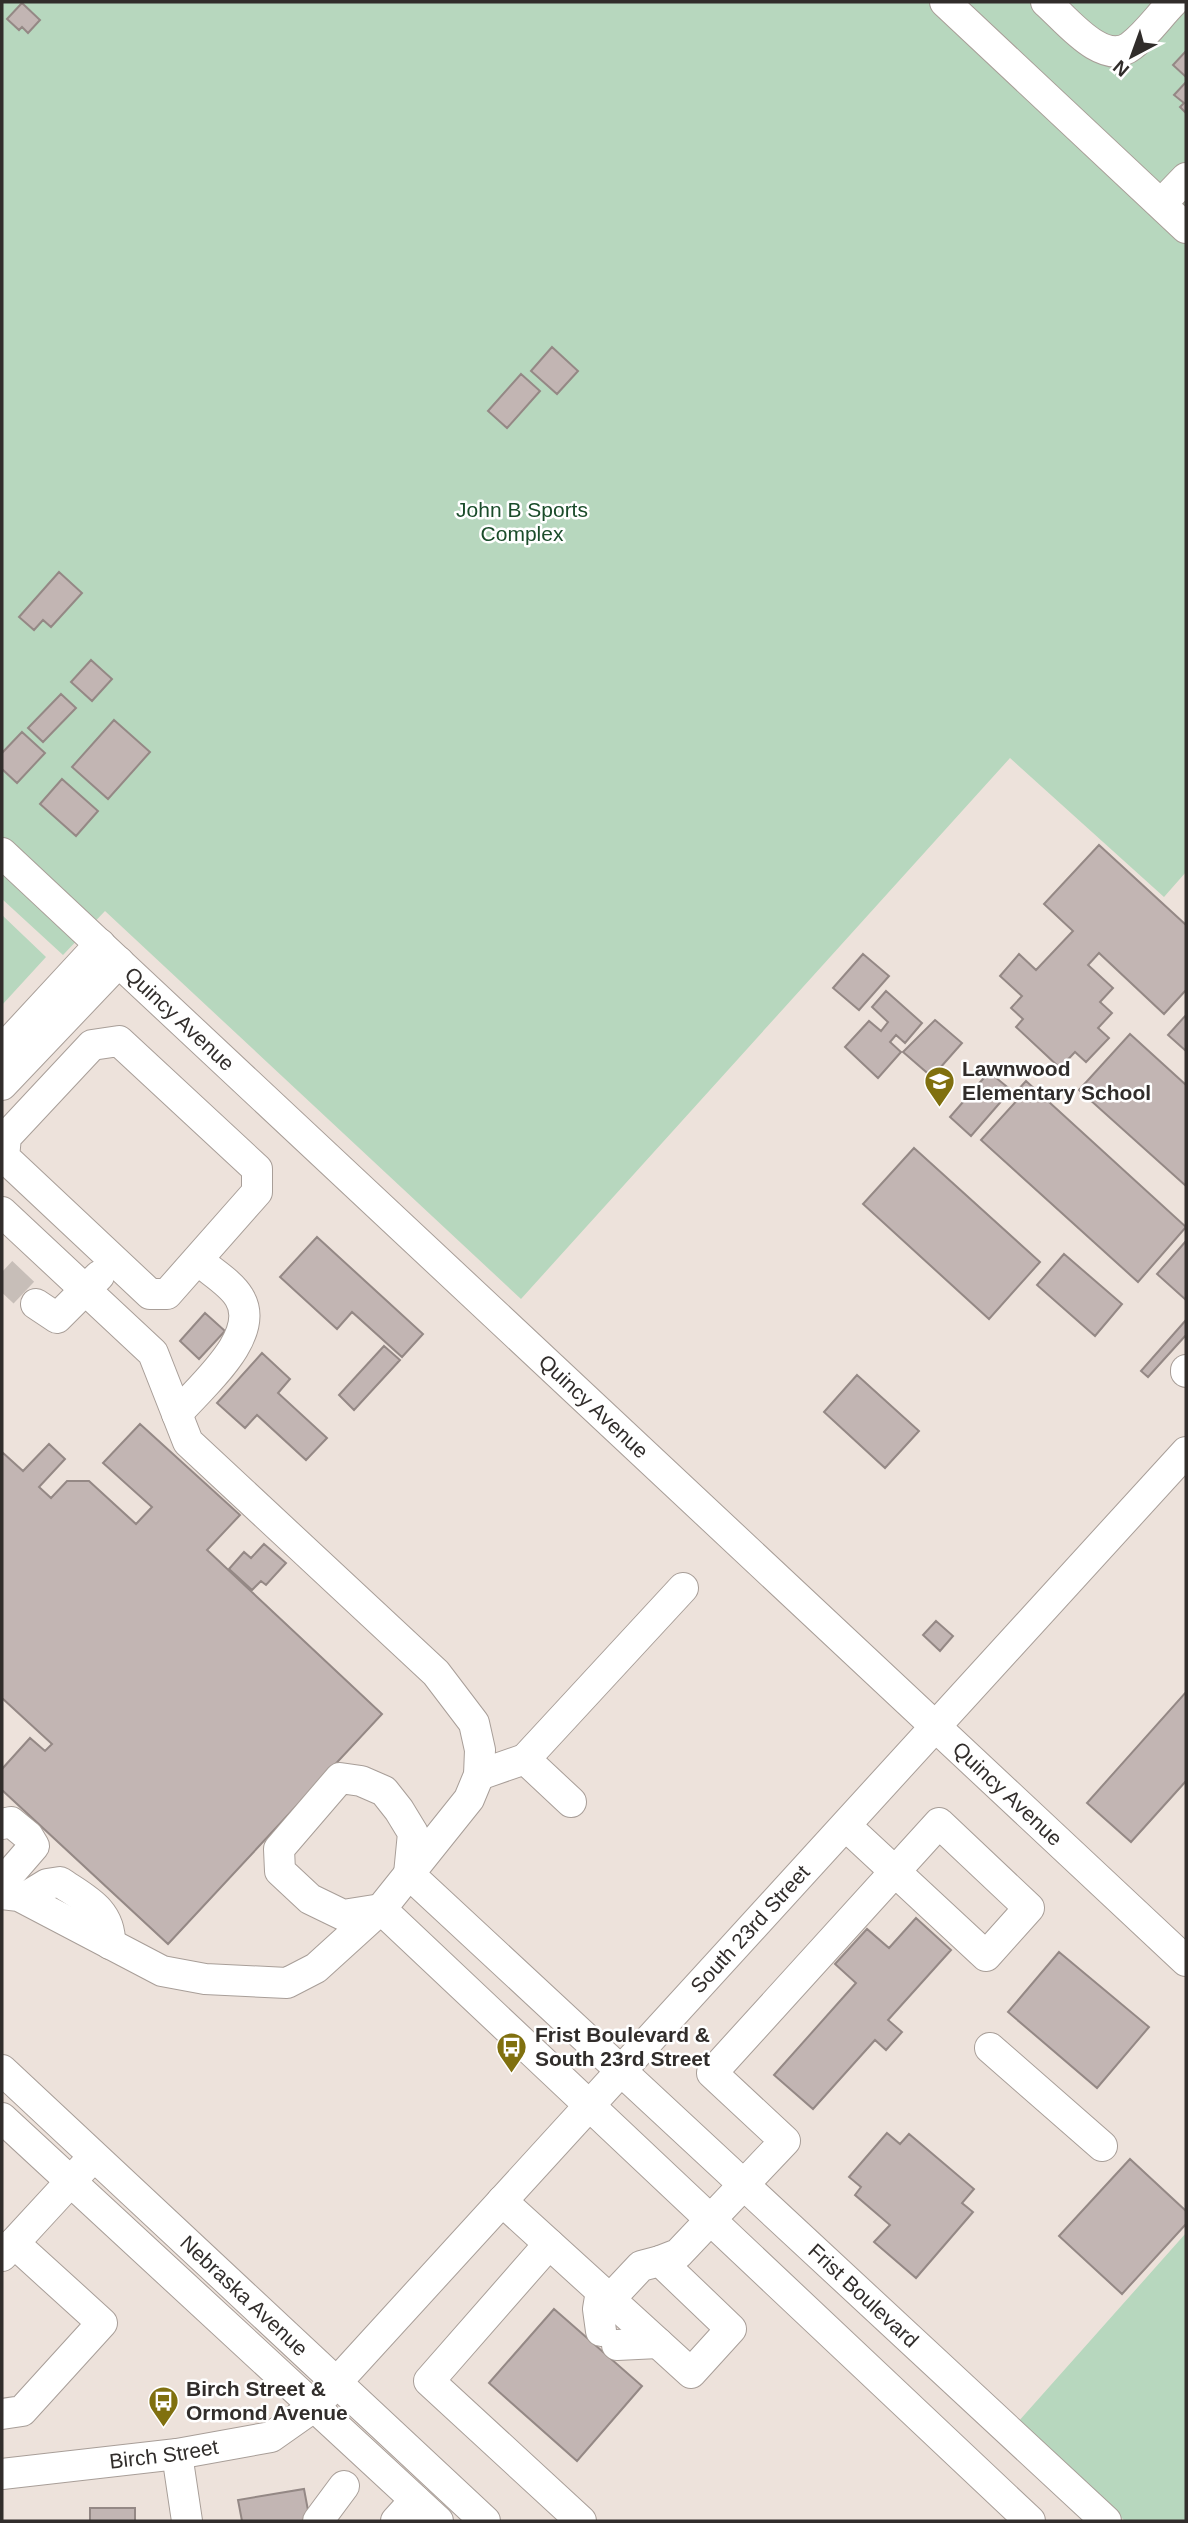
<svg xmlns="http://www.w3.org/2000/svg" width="1188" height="2523" font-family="Arial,sans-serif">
<rect width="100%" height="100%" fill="#ede2db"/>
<path fill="#b7d7be" d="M2 2H1186V872L1164 897 1010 758 521 1299 105 911 63 955 2 899Z
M2 915 46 957 2 1005Z
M1186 2233V2521H1125L1018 2422Z"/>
<path fill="#c2b5b3" stroke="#948885" stroke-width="2" d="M22 3 40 20 28 33 22 27 19 30 7 19Z
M1186 51V77L1173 65Z
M1186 82V113L1180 107 1184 103 1174 95Z
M552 347 578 371 557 394 531 371Z
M521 374 540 391 507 428 488 411Z
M59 572 82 593 51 627 43 620 34 630 19 617Z
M91 660 112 679 92 701 71 682Z
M61 694 76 708 43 742 28 728Z
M114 720 150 752 108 799 72 767Z
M22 732 45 753 17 783 2 769V753Z
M62 779 98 811 76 836 40 804Z
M1099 845 1186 925V990L1164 1014 1099 953 1088 965 1113 988 1100 1002 1112 1013 1098 1028 1109 1038 1086 1062 1075 1052 1060 1068 1016 1027 1023 1019 1011 1008 1022 996 1000 976 1019 954 1036 970 1073 931 1044 904Z
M863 954 889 976 859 1010 833 988Z
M886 991 922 1023 905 1043 896 1035 890 1042 901 1052 878 1078 845 1047 869 1021 881 1031 888 1022 872 1007Z
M1186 1015V1051L1168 1035Z
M935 1020 962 1043 932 1077 903 1052Z
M1130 1034 1186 1085V1186L1079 1090Z
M989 1072 1011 1090 971 1136 950 1117Z
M1026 1081 1186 1227 1138 1282 981 1140 1020 1097 1015 1093Z
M914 1148 1040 1262 989 1319 863 1204Z
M317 1237 423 1334 402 1357 352 1312 337 1329 280 1277Z
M1186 1241V1300L1157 1274Z
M1064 1254 1122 1304 1095 1336 1037 1285Z
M205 1313 225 1331 199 1359 180 1341Z
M1186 1320V1335L1148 1377 1141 1371Z
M384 1346 400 1360 354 1410 339 1395Z
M262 1353 290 1379 278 1393 327 1438 306 1460 257 1415 245 1428 217 1403Z
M857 1375 919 1431 885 1468 824 1412Z
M140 1424 240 1515 207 1550 382 1714 168 1944 2 1790V1769L30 1738 45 1751 52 1744 2 1698V1452L23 1471 49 1444 65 1459 39 1487 51 1498 67 1481H89L136 1524 152 1507 103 1463Z
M264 1544 286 1563 266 1585 261 1581 252 1590 229 1569 244 1552 251 1558Z
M936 1621 953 1636 940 1651 923 1635Z
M1186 1692V1781L1131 1842 1087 1803Z
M916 1918 951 1950 888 2020 902 2032 886 2050 875 2040 813 2109 774 2075 856 1983 835 1964 867 1929 889 1948Z
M1059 1952 1149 2027 1097 2088 1008 2012Z
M887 2133 900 2144 909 2134 974 2189 962 2203 973 2212 916 2278 874 2242 890 2225 855 2195 861 2187 849 2177Z
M1130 2159 1186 2211V2224L1122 2294 1059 2236Z
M554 2309 642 2386 577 2461 489 2383Z
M304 2489 310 2521H242L238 2500Z
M90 2508H135V2521H90Z"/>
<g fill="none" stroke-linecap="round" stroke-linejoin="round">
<path stroke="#c7beb8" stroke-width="30" stroke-dasharray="30 15" stroke-linecap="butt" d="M2 1272 36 1304"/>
<defs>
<g id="minor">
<path d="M945 2 1186 228"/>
<path d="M1046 2C1065 18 1103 68 1131 46 1147 34 1159 16 1173 2"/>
<path d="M1161 204 1186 178"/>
<path id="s1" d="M2 853 1186 1961"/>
<path d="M119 1041 257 1169V1192L167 1294H150L4 1157 6 1137 92 1045Z"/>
<path d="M2 1050 100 944"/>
<path d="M2 1085 119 962"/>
<path d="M2 1212 153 1353 188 1442 436 1673 474 1723 480 1750 479 1775 469 1799 381 1909 316 1968 287 1983 205 1979 162 1971 19 1896 2 1894"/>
<path d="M36 1304 57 1318 99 1276"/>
<path d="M1186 1370V1372"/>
<path d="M177 1414C201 1386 263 1335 239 1297 231 1283 210 1271 198 1260"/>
<path d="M525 1759 683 1588"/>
<path d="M479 1775 525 1759 571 1802"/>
<path d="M2 1824 11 1822 28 1836 34 1846 2 1883"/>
<path id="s2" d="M409 1874 1106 2521"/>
<path d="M24 1898 47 1884 60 1882C85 1899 111 1910 110 1944"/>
<path d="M381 1909 1030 2521"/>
<path d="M381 1909 343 1915 310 1899 280 1871 279 1849 340 1778 361 1781 384 1791 399 1810 413 1833 409 1874"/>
<path d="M990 2048 1102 2146"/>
<path id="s3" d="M2 2070 485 2521"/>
<path d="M2 2118 438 2521"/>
<path d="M502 2201 691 2373 731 2329 660 2261 641 2266 610 2299"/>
<path d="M549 2244 429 2381 581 2521"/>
<path d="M2 2256 84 2167"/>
<path d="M660 2261 678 2254 785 2141 712 2073 939 1823 1029 1908 986 1956 846 1826"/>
<path d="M601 2331 598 2309 601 2291"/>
<path d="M617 2345 658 2343"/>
<path d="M2 2414 22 2411 102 2323 14 2243"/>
<path d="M177 2454 187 2521"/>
<path id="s4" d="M2 2474 177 2454 271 2437 315 2406 1186 1452"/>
<path d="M318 2521 344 2486"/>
<path d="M396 2521 415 2500"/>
</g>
</defs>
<use href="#minor" stroke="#a89e98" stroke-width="32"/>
<use href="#minor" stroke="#fff" stroke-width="30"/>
</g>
<defs>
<symbol id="school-pin" viewBox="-11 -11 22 30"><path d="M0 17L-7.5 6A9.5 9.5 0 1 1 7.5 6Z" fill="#80700f" stroke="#fff"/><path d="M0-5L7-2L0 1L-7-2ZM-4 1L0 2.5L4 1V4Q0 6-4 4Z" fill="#fff"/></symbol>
<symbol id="bus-pin" viewBox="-11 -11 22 30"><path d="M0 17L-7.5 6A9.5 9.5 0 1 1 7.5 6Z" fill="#80700f" stroke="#fff"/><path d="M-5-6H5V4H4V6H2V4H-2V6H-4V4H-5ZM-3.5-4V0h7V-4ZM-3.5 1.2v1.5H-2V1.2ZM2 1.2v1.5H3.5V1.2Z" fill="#fff"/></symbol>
</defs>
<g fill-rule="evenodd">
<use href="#school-pin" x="922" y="1064" width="35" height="47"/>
<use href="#bus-pin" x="494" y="2030" width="35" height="47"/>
<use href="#bus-pin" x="146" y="2384" width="35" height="47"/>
</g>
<g text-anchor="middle" stroke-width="5" stroke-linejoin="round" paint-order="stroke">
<g font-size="21" fill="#1a4c2a" stroke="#fff">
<text x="522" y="517">John B Sports<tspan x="522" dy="24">Complex</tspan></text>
</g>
<g font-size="21" fill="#312d2b" stroke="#fff">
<text dy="7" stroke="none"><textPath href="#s1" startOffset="243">Quincy Avenue</textPath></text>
<text dy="7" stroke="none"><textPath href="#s1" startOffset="810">Quincy Avenue</textPath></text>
<text dy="7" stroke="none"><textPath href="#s1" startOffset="1377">Quincy Avenue</textPath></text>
<text dy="7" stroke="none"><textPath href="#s4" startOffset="971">South 23rd Street</textPath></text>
<text dy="7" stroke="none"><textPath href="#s3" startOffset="331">Nebraska Avenue</textPath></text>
<text dy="7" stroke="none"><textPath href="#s2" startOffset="620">Frist Boulevard</textPath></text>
<text dy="7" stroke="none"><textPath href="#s4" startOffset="163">Birch Street</textPath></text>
</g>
<g font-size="21" font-weight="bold" fill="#312d2b" stroke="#fff" text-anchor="start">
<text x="962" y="1076">Lawnwood<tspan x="962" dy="24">Elementary School</tspan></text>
<text x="535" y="2042">Frist Boulevard &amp;<tspan x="535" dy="24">South 23rd Street</tspan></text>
<text x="186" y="2396">Birch Street &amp;<tspan x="186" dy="24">Ormond Avenue</tspan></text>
</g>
</g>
<rect width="1188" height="2523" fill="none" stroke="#312d2b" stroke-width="7"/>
<g transform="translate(1132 56) rotate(221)" stroke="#ffffff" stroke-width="5" paint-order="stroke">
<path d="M0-5L12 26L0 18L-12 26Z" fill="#312d2b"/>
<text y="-10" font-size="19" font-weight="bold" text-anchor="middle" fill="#312d2b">N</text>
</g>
</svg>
